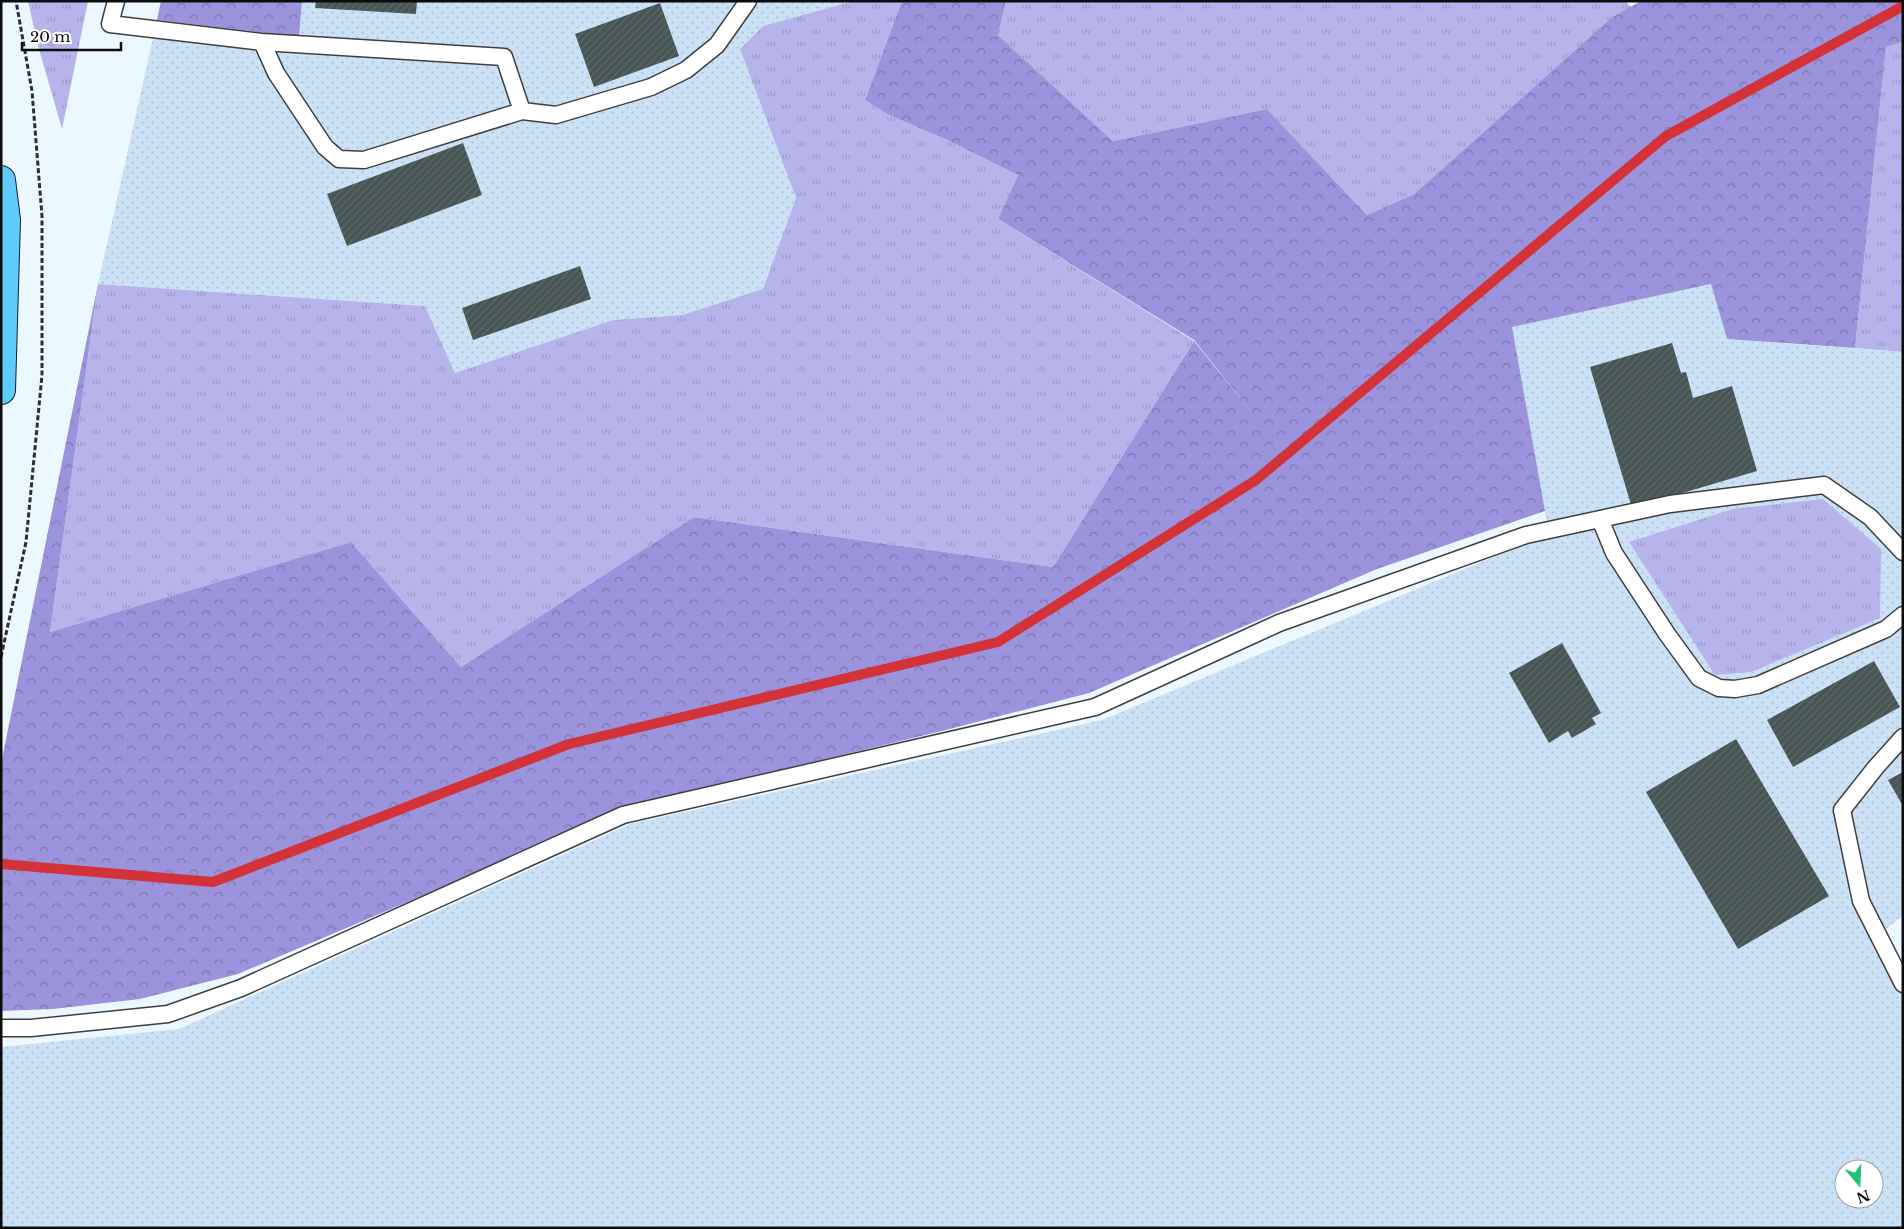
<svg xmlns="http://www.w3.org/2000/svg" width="1904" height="1229" font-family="'Libre Baskerville',serif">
<defs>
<pattern id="farmland-dots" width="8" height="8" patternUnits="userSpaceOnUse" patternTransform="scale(1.25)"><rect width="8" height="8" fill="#cbe1f6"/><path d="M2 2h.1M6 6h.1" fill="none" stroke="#adc0d2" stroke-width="1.8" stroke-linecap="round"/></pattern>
<pattern id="grass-tufts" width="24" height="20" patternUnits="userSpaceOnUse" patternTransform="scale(1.25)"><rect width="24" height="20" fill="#b6b4eb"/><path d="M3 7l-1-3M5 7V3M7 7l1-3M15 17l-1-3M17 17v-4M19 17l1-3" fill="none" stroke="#9b9ac8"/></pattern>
<pattern id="forest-crowns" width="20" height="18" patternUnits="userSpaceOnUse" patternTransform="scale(1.25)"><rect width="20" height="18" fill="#9b93dc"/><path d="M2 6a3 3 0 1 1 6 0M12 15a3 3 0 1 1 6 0" fill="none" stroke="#7d76b1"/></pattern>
<pattern id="building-hatch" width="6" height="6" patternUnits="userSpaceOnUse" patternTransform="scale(1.25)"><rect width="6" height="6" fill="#485555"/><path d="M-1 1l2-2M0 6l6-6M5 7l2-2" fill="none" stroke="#5e6868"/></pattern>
</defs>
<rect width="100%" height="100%" fill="#ecf8ff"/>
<path fill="url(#farmland-dots)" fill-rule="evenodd" d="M302 1H853L763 26 740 49 796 198 763 289 682 315 613 320 455 373 425 306 98 284 157 20 299 37Z
M1711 284 1727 339 1903 352V916L1878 935 1903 979V1228H1V1047L179 1029 630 824 1102 720 1549 534 1511 327ZM1844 1169H1874V1199H1844Z"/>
<path fill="url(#grass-tufts)" d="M28 1H88L62 129 37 42Z
M853 1H902L865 100 887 114 947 140 1018 175 998 219 1194 341 1053 567 694 517 461 667 351 542 50 632 98 284 425 306 455 373 613 320 682 315 763 289 796 198 740 49 763 26Z
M1006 1H1625L1631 7 1612 17 1414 194 1367 215 1267 109 1113 141 998 35Z
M1903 42V352L1855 348 1886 47Z
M1823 499 1881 549 1880 618 1751 672 1715 675 1629 542 1733 509Z"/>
<path fill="url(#forest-crowns)" d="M161 1H302L299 37 157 20Z
M902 1H1006L998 35 1113 141 1267 109 1367 215 1414 194 1612 17 1641 1H1903V42L1886 47 1855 348 1727 339 1711 284 1512 327 1545 511 1377 569 1089 693 946 730 636 805 238 974 140 999 53 1009 1 1011V764L98 284 50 632 351 542 461 667 694 517 1053 567 1194 341 1258 420 1194 340 998 219 1018 175 947 140 887 114 865 100Z"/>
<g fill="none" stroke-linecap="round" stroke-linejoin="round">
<path stroke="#d33239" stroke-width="10" d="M1 864 213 882 569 744 998 642 1256 480 1666 136 1903 6"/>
</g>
<path fill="url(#building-hatch)" d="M316 1H417L416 14 315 8Z
M660 3 679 56 594 87 575 34Z
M463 143 482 195 347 246 327 194Z
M580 266 591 299 473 340 462 308Z
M1672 343 1681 373 1686 372 1693 398 1732 386 1757 471 1632 508 1590 367Z
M1562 643 1601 713 1592 718 1596 724 1572 738 1568 731 1549 743 1509 673Z
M1874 661 1900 707 1793 767 1767 720Z
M1736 739 1829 896 1738 949 1646 792Z
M1903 772V806L1888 780Z"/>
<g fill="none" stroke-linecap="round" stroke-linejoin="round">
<defs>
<path id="lane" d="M116 1 110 24 262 42 504 57 522 111
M262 42 276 73 325 147 339 159 364 160 522 111 556 115 651 87 686 70 717 45 748 1
M1600 519 1614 553 1667 634 1699 678 1719 688 1735 689 1758 685 1886 629 1903 615
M1903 737 1876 767 1842 810 1861 901 1903 984
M1 1028H31L168 1014 241 988 623 815 1095 707 1279 623 1526 535 1670 504 1824 485 1870 517 1903 552"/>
<path id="primary" d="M1 180 6 220 1 390"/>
</defs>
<use href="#lane" stroke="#3f3f3f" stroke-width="19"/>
<use href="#primary" stroke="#1d1d1d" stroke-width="30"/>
<path stroke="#2e2e2e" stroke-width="3" stroke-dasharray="5 2.5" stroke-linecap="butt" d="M1 657 26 542 42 375V216L32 91 16 1"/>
<use href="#lane" stroke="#fff" stroke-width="16"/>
<use href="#primary" stroke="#5dcbfe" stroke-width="28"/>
</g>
<rect width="1904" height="1229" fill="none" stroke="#0c0c0c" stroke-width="5"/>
<g transform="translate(1859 1184) rotate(161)"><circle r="24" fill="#ffffff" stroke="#9e9e9e"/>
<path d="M0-4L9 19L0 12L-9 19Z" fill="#1fc272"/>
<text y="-8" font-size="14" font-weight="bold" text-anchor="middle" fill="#0c0c0c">N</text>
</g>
<path d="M22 42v8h99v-8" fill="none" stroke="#0c0c0c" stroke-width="2.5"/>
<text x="30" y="42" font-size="15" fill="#0c0c0c" stroke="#ffffff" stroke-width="4" paint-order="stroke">20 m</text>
</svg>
